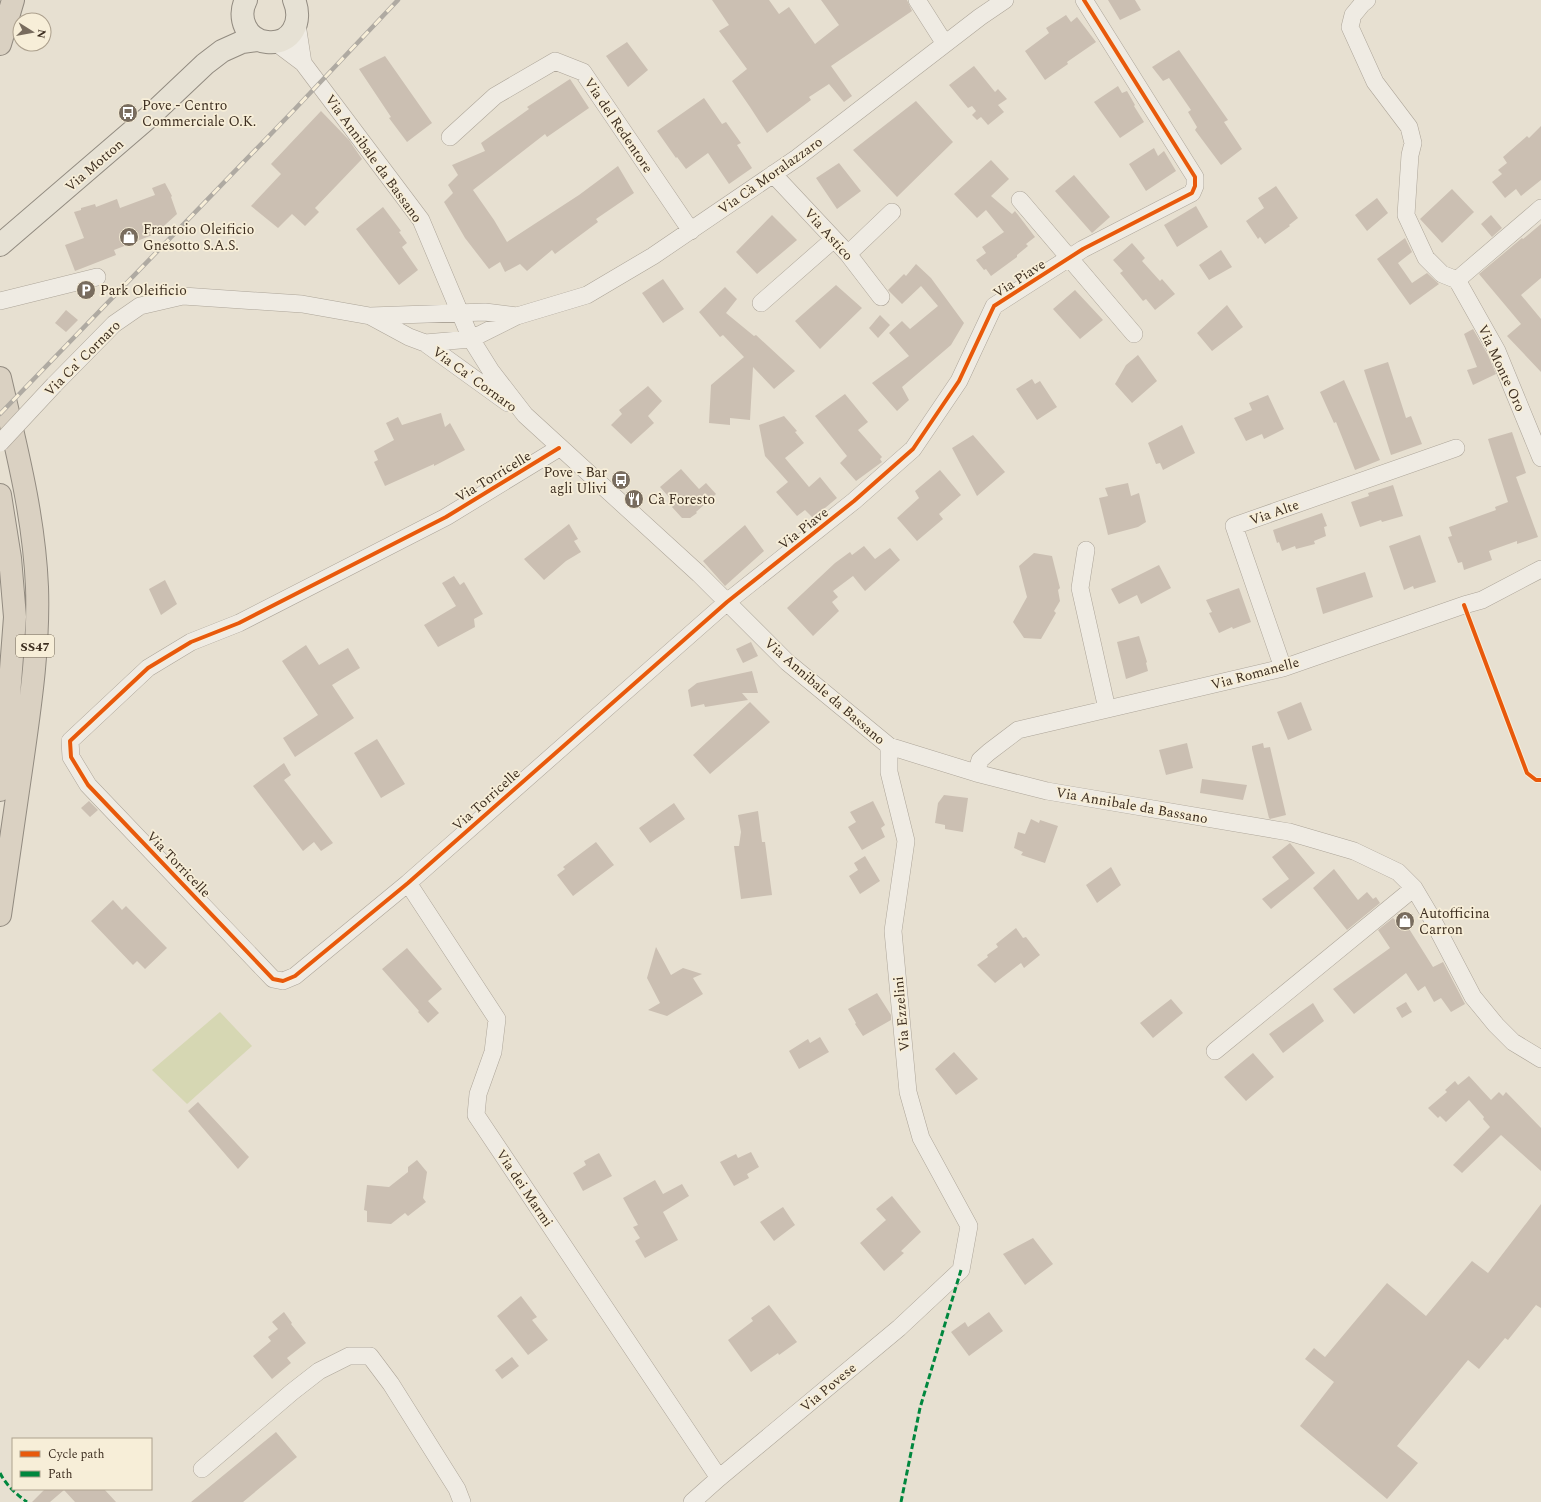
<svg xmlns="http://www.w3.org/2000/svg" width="1541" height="1502" font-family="Spectral,serif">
<rect width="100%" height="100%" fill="#e7e0d1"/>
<path fill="#d6d7b3" d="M220 1012 252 1046 187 1104 152 1070Z"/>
<path fill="#cbbfb2" d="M712 0H769L779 14 789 7 815 44 839 25 821 0H907L912 11 831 66 852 96 844 102 829 84 809 97 811 100 767 133 750 107 732 81 747 69 719 31 729 25Z
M1108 0H1135L1141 10 1120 20Z
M1066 15 1071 22 1077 17 1096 42 1067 62 1068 64 1045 80 1025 51 1049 33 1046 28Z
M627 42 648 70 628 87 606 56Z
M1179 50 1228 120 1224 122 1242 149 1221 165 1195 130 1197 127 1188 112 1191 110 1169 78 1163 81 1152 67Z
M385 56 432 123 407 142 389 118 391 117 359 69Z
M974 66 995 92 998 89 1007 99 998 105 1004 112 988 125 981 117 977 120 972 115 976 111 972 106 968 108 949 85Z
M570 79 589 108 547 137 545 134 473 190 494 220 507 242 579 195 618 166 634 193 596 219 598 222 555 254 552 250 527 271 520 264 505 272 500 262 489 269 465 238 444 202 453 193 448 185 458 175 452 165 485 151 481 143 529 109 527 107Z
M1118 86 1122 93 1127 91 1135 105 1134 106 1144 122 1120 138 1094 102Z
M704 98 722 124 726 122 741 143 737 145 752 168 729 184 708 153 686 169 677 157 676 158 657 131Z
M916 101 953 142 897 197 853 150Z
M321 111 349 140 362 159 315 208 319 212 305 226 292 214 278 228 251 206 281 174 271 164Z
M1541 126V180L1521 196 1516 189 1505 198 1492 182 1502 174 1498 170 1507 163 1503 157 1527 136 1529 138Z
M1154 148 1158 156 1164 151 1176 171 1146 191 1129 164Z
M991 160 1009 179 991 196 1012 214 1015 211 1035 237 1026 244 1028 246 1017 255V257L991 276 986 269 984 270 976 260 986 253 982 247 1004 232 986 210 977 218 954 194Z
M839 163 861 191 837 209 816 178Z
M1074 175 1110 217 1092 233 1055 191Z
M165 183 172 196 171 197 177 214 155 234 114 250 116 255 75 271 65 245 84 238 74 212 81 210V208L95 204 96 207 117 199 120 208 155 195 152 188Z
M1276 186 1298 218 1289 225 1290 226 1265 244 1260 237 1258 239 1246 221 1264 208 1258 198Z
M1452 189 1474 212 1442 243 1420 219Z
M1377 198 1388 213 1367 231 1355 215Z
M1196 206 1208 227 1177 247 1164 225Z
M383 207 401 231 399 232 407 243 402 247 418 270 399 285 356 229Z
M772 215 797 240 757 274 736 252Z
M1491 215 1502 228 1492 237 1481 224Z
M1541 224V278L1521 295 1541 319V372L1507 336 1521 324 1479 274 1522 238 1523 239Z
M1405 238 1412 252 1398 263 1412 283 1427 273 1439 284 1410 305 1377 259Z
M1132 243 1145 258 1142 261 1160 281 1162 279 1175 294 1155 310 1146 299 1143 301 1120 273 1123 271 1113 260Z
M1221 250 1232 267 1209 280 1199 265Z
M916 264 931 278 964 323 951 345 902 387 909 400 897 411 872 383 909 356 889 333 902 321 910 329 938 306 921 286 902 304 888 290 904 274 906 276Z
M663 279 684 309 663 323 642 293Z
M836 285 862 308 820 349 795 321Z
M725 287 737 299 726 313 754 336 756 335 795 371 774 389 753 367 750 420 730 418V425L709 423 711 385 744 357 723 335 720 337 699 312Z
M1075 290 1103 320 1080 339 1053 309Z
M1227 305 1243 327 1212 351 1197 333Z
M66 310 78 320 66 332 55 323Z
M880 315 890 325 878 338 869 328Z
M1473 329 1488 355 1496 374 1473 385 1467 370 1477 367 1464 334Z
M1138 355 1157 381 1132 403 1115 384 1126 365Z
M1388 362 1406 418 1411 416 1422 444 1391 455 1364 370Z
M1032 379 1035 384 1040 381 1057 407 1037 420 1016 389Z
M1344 380 1380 460 1355 470 1336 422 1334 423 1320 392Z
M648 386 662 401 648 416 654 423 631 444 611 425 622 414 619 410Z
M845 394 868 422 858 430 882 457 880 459 882 462 856 481 840 463 847 456 815 416Z
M1268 395 1284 429 1264 439 1262 434 1246 441 1234 418 1252 410 1249 403Z
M441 413 445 427 450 423 465 450 434 466V464L385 486 374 462 378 460 374 451 394 440 386 423 398 417 402 425Z
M784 416 797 431 795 432 804 443 785 458 809 487 820 477 837 498 813 518 805 510 797 516 776 492 788 482 765 456 759 425Z
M1182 425 1195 453 1163 470 1160 463 1156 464 1148 443Z
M1512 432 1526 473 1516 477 1538 537 1517 544V541L1489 551 1492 560 1464 570 1462 562 1458 563 1448 537 1452 536 1449 527 1496 510 1495 507 1508 502 1488 439Z
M973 435 1005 472 977 496 952 448Z
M681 469 699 489 706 483 716 494 696 512 697 513 690 518H682L672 507 675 504 660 487Z
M940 470 961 495 939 514 943 519 917 541 897 518 919 498 915 491Z
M1128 483 1131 496 1139 493 1146 522 1138 527 1108 535 1099 498 1108 496 1105 488Z
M1393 485 1403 516 1382 522 1381 520 1360 527 1351 502 1369 496 1368 493Z
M1322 513 1327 526 1324 527 1326 536 1314 541 1315 544 1296 549 1295 546 1282 551 1279 542 1277 543 1273 530Z
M569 524 578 539 574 541 581 552 566 561 544 580 524 559Z
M745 525 764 551 725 586 703 561Z
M1420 535 1436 582 1414 589 1413 586 1404 590 1389 546Z
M864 546 875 559 890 548 900 560 865 591 853 576 833 591 838 597 832 602 839 611 813 636 787 608 835 563 850 552 852 555Z
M1034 553 1052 556 1060 588 1058 590 1060 601 1054 611 1056 613 1041 639 1024 638 1013 622 1027 597 1019 566Z
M1159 565 1171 588 1141 604 1137 595 1119 604 1111 589Z
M1365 572 1373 597 1323 614 1316 588Z
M454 576 460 585 464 582 483 614 474 619 475 627 438 647 424 625 456 606 442 583Z
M165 580 177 604 161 615 149 589Z
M1239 588 1251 622 1233 629 1232 627 1219 633 1209 613 1212 612 1206 600Z
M1139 636 1147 662 1146 663 1148 671 1126 679 1117 642Z
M751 642 758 656 743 663 736 649Z
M306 645 319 665 348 648 360 668 332 685 354 718 295 757 283 738 318 715 282 661Z
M752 671 758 693H742L748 700 705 707 704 704 691 707 688 690 697 683Z
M750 702 770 722 710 774 693 755Z
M1301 702 1312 730 1288 740 1277 712Z
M377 739 405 784 381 798 354 753Z
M1187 743 1193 768 1166 775 1159 750Z
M1263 743 1264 748 1270 747 1286 815 1270 819 1269 818 1252 749V746Z
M284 763 291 775 284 780 333 843 321 851 314 842 303 851 253 786Z
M1202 779 1247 785 1243 800 1200 793Z
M944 795 968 798 963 832 945 829V825L935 823 938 803Z
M89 801 98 810 90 817 81 808Z
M873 801 885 825 881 828 885 837 862 850 848 827 856 822 850 812Z
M674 803 685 819 650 843 639 828Z
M758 811 762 842H765L772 895 741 899 734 846H739L741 832 738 815Z
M1031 819 1039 823 1040 820 1058 826 1045 863 1021 855 1023 852 1014 848 1018 832 1025 834Z
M596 842 614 865 573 896 557 875 565 869 563 867Z
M1290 843 1315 873 1271 909 1262 899 1289 879 1272 857Z
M865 856 880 881 860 894 849 876 858 870 854 863Z
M1111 867 1121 885 1097 903 1086 885Z
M1334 869 1358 900 1367 892 1373 899 1376 897 1380 903 1347 930 1313 888Z
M113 900 122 910 126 906 167 948 145 969 137 961 133 965 91 921Z
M1401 916 1433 967 1443 962 1465 1004 1451 1012 1441 998 1434 1002 1425 986 1418 991 1406 973 1354 1014 1333 989 1390 948 1378 930 1393 918 1395 920Z
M1016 928 1023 938 1026 937 1040 955 1024 968 1021 963 995 983 977 965 988 957 987 955 998 947 996 944Z
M656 947 671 975 683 968 702 974 693 978 703 994 667 1016 648 1010 660 1003 647 978Z
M407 948 442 989 428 1001 439 1013 428 1023 418 1012 419 1011 382 969Z
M877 993 891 1015V1020L863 1036 855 1024 856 1023 848 1009Z
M1171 999 1183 1013 1153 1038 1140 1023Z
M1406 1002 1412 1012 1402 1018 1396 1008Z
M1313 1003 1324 1021 1283 1053 1269 1034Z
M820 1037 829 1052 799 1069 789 1051 808 1039 810 1043Z
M954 1052 978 1079 956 1095 935 1069Z
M1253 1053 1274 1077 1246 1101 1224 1077Z
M1469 1076 1491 1100 1499 1092 1503 1096 1506 1092 1541 1128V1171L1501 1135 1462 1173 1453 1165 1490 1127 1483 1119 1484 1117 1469 1100 1446 1122 1440 1116 1438 1118 1428 1108 1447 1092 1445 1090 1455 1081 1458 1085Z
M198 1102 249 1157 238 1169 188 1111Z
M751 1152 759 1167 747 1174 749 1178 734 1186 720 1162 736 1154 738 1158Z
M599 1153 612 1176 583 1191 573 1173 586 1165 584 1161Z
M417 1160 427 1172 423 1198 426 1202 408 1216 405 1213 391 1224 367 1222V1211L364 1210 367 1185 389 1187 408 1172V1167Z
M655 1180 663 1194 682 1184 689 1196 663 1212 678 1240 645 1258 635 1241 640 1238 633 1227 638 1225 623 1198Z
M892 1196 921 1232 901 1251 904 1253 884 1271 860 1243 886 1220 876 1209Z
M1541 1204V1308L1536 1305 1508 1340 1505 1338 1479 1369 1468 1360 1397 1446 1418 1463 1387 1499 1300 1426 1334 1382 1305 1359 1314 1348 1325 1357 1387 1283 1426 1316 1472 1261 1488 1273Z
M783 1207 795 1225 774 1241 760 1222Z
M1033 1238 1053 1264 1025 1285 1003 1254Z
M521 1296 537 1317 532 1320 548 1340 528 1355 497 1316Z
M769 1305 797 1342 779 1355 778 1353 751 1372 728 1340 753 1321 751 1318Z
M284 1312 292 1323 291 1324 306 1343 287 1358 291 1363 272 1379 253 1356 271 1341 268 1337 278 1329 272 1322Z
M989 1312 1003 1331 969 1356 951 1332 965 1322 968 1327Z
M512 1357 519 1366 502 1379 495 1370Z
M276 1432 297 1457 243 1502H191Z
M45 1489H104L116 1502H75L64 1490 50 1502H32Z"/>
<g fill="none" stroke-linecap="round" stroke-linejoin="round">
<defs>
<path id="minor" d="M917 0 945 44
M1367 0 1362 4 1353 15 1350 27 1375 82 1409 127 1413 143 1410 155 1406 215 1426 258 1442 274 1457 280
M297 24 303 63
M275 42 303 63 421 220 471 339 491 371 525 415 699 574 787 662 889 746 976 773 1047 791 1289 832 1354 851 1398 872 1414 888 1430 915 1473 997 1496 1025 1513 1042 1541 1059
M450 137 495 96 555 61 583 72 691 231
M773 174 848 254 881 297
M1020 200 1134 334
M848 254 892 212
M1457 280 1497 351 1541 458
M1457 280 1541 208
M0 301 97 277
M761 303 834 239
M372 317 409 337 425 343 508 403
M425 343 471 339 517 316 587 295 653 256 797 158 980 17 1005 0
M54 385 114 324 140 306 183 296 302 304 370 316 485 312 517 316
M559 448 446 517 239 623 191 642 148 668 70 741 71 757 88 785 273 979 283 981 295 976 408 883 727 602 854 501 913 449 959 381 994 306 1083 249 1192 193 1195 186V177L1084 0
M1086 550 1080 588 1107 709
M1283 668 1234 526 1456 448
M976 773 980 760 989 752 1018 730 1283 668 1464 605 1482 600 1541 569
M408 883 497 1019 493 1052 478 1094 476 1115 719 1478
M1215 1051 1414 888
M202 1469 292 1392 319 1371 349 1356H370L391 1384 457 1489 462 1502
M692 1502 719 1478 899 1328 961 1270 969 1226 921 1138 908 1092 893 931 906 841 889 772V746"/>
<path id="major" d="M246 0C237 17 246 40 267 42 292 45 303 21 294 0
M0 245 150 116 205 64 222 51 242 42 258 40"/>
<path id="highway" d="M0 44 13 0
M0 378C16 447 34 515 37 587 39 643 31 700 23 756 15 809 8 862 0 915
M0 495 10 558 15 617 4 761 0 790"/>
</defs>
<use href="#minor" stroke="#ada599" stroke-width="18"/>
<use href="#major" stroke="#928b80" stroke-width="24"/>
<use href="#highway" stroke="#928b80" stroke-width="24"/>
<use href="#minor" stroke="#efebe3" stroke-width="17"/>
<use href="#major" stroke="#e6e1d4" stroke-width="22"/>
<use href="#highway" stroke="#dad1c2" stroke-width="22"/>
<defs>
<path id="rail" d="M0 414 295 109 398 0"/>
</defs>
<use href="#rail" stroke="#afaaa2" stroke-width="4.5"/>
<use href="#rail" stroke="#f7eed8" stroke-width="3" stroke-dasharray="9" stroke-linecap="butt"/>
<defs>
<path id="minor-bridge" d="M0 443 54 385"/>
</defs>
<use href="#minor-bridge" stroke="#ada599" stroke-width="18" stroke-linecap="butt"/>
<use href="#minor-bridge" stroke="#efebe3" stroke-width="17"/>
<path stroke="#00873e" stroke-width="3" stroke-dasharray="6 3" stroke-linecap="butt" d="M0 1473C6 1485 16 1494 27 1502
M901 1502 920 1408 961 1270"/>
<defs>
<path id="cycleway" d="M559 448 446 517 239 623 191 642 148 668 70 741 71 757 88 785 273 979 283 981 295 976 408 883 727 602 854 501 913 449 959 381 994 306 1083 249 1192 193 1195 186V177L1084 0
M1464 605 1527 773 1536 780H1541"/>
</defs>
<use href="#cycleway" stroke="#f7eed8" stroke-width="6"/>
<use href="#cycleway" stroke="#e8590c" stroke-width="4"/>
</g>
<defs>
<symbol id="bus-disc" viewBox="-11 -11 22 22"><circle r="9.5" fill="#786c5e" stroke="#f7eed8"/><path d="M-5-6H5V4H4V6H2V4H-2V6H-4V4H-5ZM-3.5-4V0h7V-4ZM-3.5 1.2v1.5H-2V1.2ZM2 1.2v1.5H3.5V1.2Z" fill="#fff"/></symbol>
<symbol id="shop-disc" viewBox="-11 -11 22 22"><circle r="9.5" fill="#786c5e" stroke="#f7eed8"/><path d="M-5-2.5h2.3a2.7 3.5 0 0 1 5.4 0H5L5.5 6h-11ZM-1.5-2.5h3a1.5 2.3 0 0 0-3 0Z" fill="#fff"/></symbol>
<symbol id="parking-disc" viewBox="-11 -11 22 22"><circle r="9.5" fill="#786c5e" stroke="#f7eed8"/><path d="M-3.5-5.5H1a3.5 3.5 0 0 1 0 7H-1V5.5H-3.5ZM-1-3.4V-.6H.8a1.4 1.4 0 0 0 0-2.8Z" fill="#fff"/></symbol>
<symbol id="restaurant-disc" viewBox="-11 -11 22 22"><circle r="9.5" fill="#786c5e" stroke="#f7eed8"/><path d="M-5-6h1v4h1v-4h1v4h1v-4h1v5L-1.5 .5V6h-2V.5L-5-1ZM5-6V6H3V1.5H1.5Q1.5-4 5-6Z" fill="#fff"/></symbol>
</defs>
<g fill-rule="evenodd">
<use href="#bus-disc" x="117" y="102" width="22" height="22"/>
<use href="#shop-disc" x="118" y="226" width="22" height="22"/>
<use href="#parking-disc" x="75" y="279" width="22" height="22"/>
<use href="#bus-disc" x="610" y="469" width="22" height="22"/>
<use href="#restaurant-disc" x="623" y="488" width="22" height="22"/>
<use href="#shop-disc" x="1394" y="910" width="22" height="22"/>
</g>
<g text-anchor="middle" stroke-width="3.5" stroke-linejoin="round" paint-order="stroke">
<rect fill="#f7eed8" stroke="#756857" stroke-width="1" x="16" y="635" width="38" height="22" rx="3"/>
<g font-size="13" font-weight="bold" fill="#3d2e20">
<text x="35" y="651">SS47</text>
</g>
<g font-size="14" fill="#3d2e20" stroke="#f7eed8" text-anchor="start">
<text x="142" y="110">Pove - Centro<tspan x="142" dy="16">Commerciale O.K.</tspan></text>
<text x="143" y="234">Frantoio Oleificio<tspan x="143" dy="16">Gnesotto S.A.S.</tspan></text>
<text x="100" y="295">Park Oleificio</text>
<text x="607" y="477" text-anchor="end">Pove - Bar<tspan x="607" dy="16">agli Ulivi</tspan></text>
<text x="648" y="504">Cà Foresto</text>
<text x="1419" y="918">Autofficina<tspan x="1419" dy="16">Carron</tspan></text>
</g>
<g font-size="14" fill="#3d2e20" stroke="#f7eed8">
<text transform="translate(619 125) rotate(56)" y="5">Via del Redentore</text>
<text transform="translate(374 158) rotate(54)" y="5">Via Annibale da Bassano</text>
<text transform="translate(94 165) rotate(-41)" y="5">Via Motton</text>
<text transform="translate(770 175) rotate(-35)" y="5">Via Cà Moralazzaro</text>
<text transform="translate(829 234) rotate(48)" y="5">Via Astico</text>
<text transform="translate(1019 278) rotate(-33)" y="5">Via Piave</text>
<text transform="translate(82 358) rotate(-45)" y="5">Via Ca' Cornaro</text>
<text transform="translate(1502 368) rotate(65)" y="5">Via Monte Oro</text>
<text transform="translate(475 379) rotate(36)" y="5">Via Ca' Cornaro</text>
<text transform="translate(493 476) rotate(-31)" y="5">Via Torricelle</text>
<text transform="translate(1274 512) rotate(-19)" y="5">Via Alte</text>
<text transform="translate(803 528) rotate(-38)" y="5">Via Piave</text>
<text transform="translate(1255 673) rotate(-15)" y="5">Via Romanelle</text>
<text transform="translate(825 691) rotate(41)" y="5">Via Annibale da Bassano</text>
<text transform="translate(486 799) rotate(-42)" y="5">Via Torricelle</text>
<text transform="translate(1132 805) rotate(10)" y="5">Via Annibale da Bassano</text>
<text transform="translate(179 864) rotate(46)" y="5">Via Torricelle</text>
<text transform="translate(901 1014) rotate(-95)" y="5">Via Ezzelini</text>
<text transform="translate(525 1188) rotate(56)" y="5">Via dei Marmi</text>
<text transform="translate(828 1387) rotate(-40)" y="5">Via Povese</text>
</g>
</g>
<rect x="12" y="1438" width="140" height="52" fill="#f7eed8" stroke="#ada18e"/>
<rect x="20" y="1451" width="20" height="6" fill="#e8590c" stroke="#ada18e"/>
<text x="48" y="1458" font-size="12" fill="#3d2e20">Cycle path</text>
<rect x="20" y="1471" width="20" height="6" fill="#00873e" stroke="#ada18e"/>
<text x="48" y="1478" font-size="12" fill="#3d2e20">Path</text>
<g transform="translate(32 32) rotate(101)"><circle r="19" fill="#f7eed8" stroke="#ada18e"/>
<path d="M0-3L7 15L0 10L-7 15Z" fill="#786c5e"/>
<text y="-6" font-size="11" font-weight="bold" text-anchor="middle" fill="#3d2e20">N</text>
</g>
</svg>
